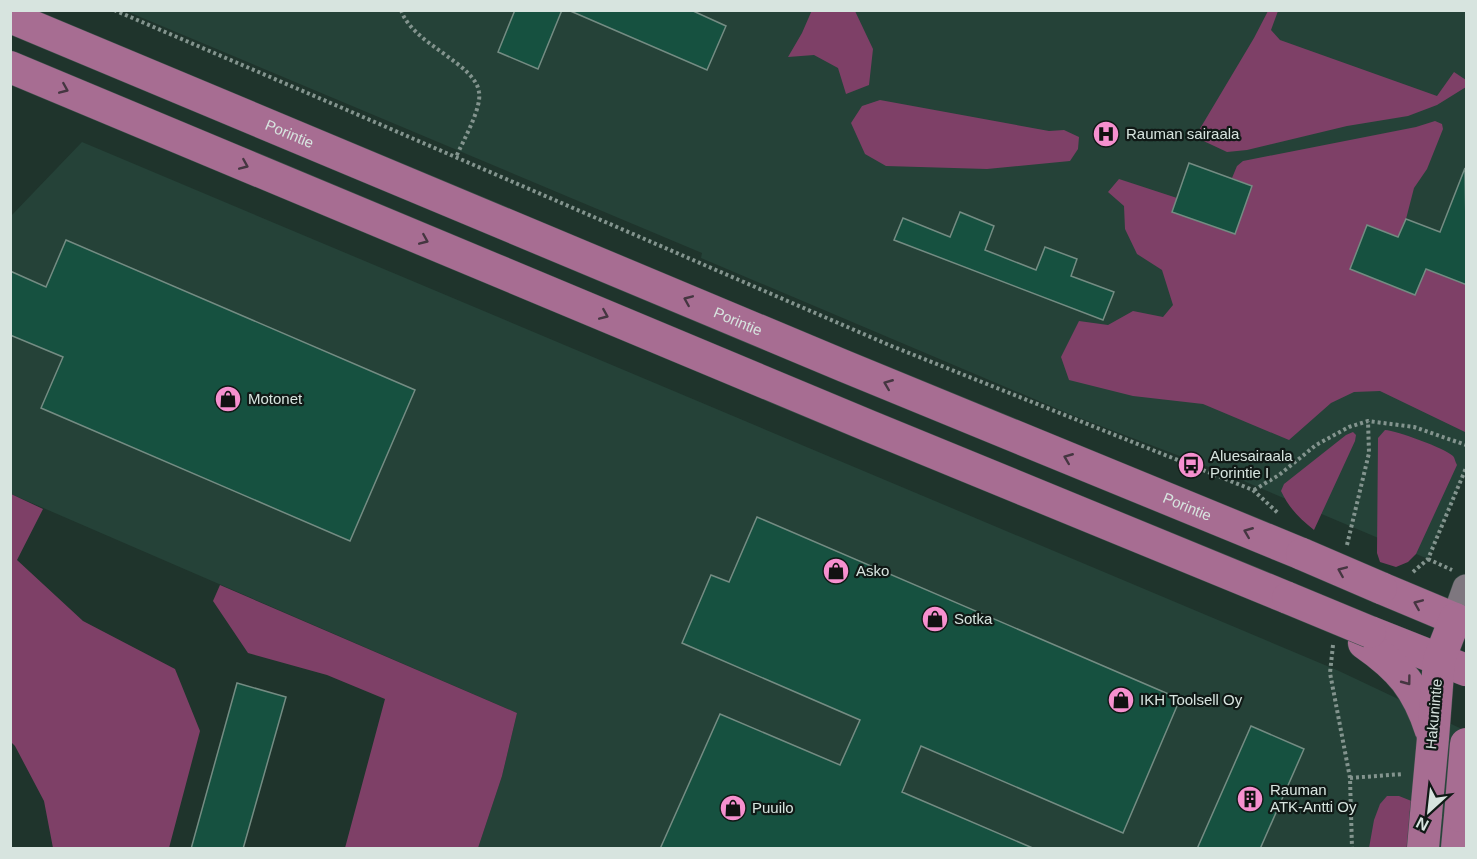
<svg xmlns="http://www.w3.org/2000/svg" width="1477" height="859" font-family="Helvetica,sans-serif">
<rect width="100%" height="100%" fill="#1f342c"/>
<path fill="#254238" d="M126 11H1466V470L1428 559 1227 474 1072 415 701 258 702 253Z
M82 142 1339 671 1466 731V848H478L502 776 517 713 11 494V216Z"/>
<path fill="#7e4067" d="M812 10 855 11 873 49 869 85 846 94 838 68 814 55 788 57 802 33Z
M1268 11H1278L1271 30 1280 40 1437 96 1454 72 1466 80V87L1437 105 1408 116 1347 126 1247 150 1227 152 1195 137 1254 38Z
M880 100 1049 131 1064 130 1079 137 1078 149 1070 161 987 169 886 166 865 154 851 123 862 106Z
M1435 121 1442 124 1443 129 1427 169 1414 188 1406 219 1398 237 1367 225 1350 269 1415 295 1428 262 1466 285V429L1465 432 1380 391 1354 392 1331 403 1289 440 1203 404 1133 396 1069 380 1061 357 1079 321 1108 325 1133 311 1163 317 1173 305 1162 270 1137 254 1125 229 1124 206 1108 192 1119 179 1177 198 1172 212 1234 234 1252 186 1232 178 1237 166 1243 161 1416 127Z
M1385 430C1397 431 1445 448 1453 456 1455 458 1455 462 1457 465L1416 554 1408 562 1396 567 1380 562 1377 553 1378 438Z
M1353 432 1356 435 1355 441 1314 530C1299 518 1289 508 1281 491L1284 484 1346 435Z
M11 494 43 509 17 560 83 621 175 669 200 731 169 848H53L44 801 15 746 11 742Z
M220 585 517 713 502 776 478 848H345L385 699 327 675 248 653 213 601Z
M1387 796H1399L1414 802 1409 848H1369L1374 820 1380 804Z"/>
<path fill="#165140" stroke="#748c83" stroke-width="1.5" d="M515 10H562L538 69 498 52Z
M568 10H691L726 26 707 70Z
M1189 163 1252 186 1235 234 1172 212Z
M1465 168 1467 285 1426 269 1415 295 1350 269 1367 225 1398 237 1406 219 1440 232Z
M960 212 994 226 985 250 1036 270 1045 247 1077 259 1071 276 1114 292 1103 320 894 240 903 218 950 237Z
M66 240 415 390 350 541 41 408 63 357 10 335V271L46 287Z
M757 517 1180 699 1123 833 921 746 902 792 1035 849H660L720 714 840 765 860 720 682 643 711 575 729 582Z
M237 683 286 697 243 849H191Z
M1251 726 1304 749 1260 849H1197Z"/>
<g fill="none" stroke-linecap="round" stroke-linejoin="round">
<defs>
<path id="secondary" d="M1466 588 1455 619 1466 625"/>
<g id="trunk">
<path id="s1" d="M10 17 844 366 1302 554"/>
<path d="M10 67 869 426 1288 598"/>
<path d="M1381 588 1455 619"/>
<path d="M1370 632 1466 670"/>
<path d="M1364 643C1400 668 1417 688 1431 731"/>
<path d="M1433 738 1439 660 1455 619"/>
<path d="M1423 848 1426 814"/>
<path d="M1457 848 1460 816"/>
</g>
</defs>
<use href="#secondary" stroke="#3d4f4a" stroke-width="28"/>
<use href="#trunk" stroke="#3d4f4a" stroke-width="33"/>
<path stroke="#83948e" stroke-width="4" stroke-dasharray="3 3" stroke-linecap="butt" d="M114 10 347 110 889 345 1253 490 1278 513
M401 10C412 44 475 63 479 92 482 108 463 141 456 157
M1254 490 1279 475 1316 445 1349 427 1368 421 1414 427 1466 445
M1347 545 1369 453 1368 421
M1428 559 1452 570
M1413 572 1428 559 1466 468
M1333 645 1330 673 1350 778 1352 848
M1350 778 1403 774"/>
<use href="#secondary" stroke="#7e777f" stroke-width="27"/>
<use href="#trunk" stroke="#a76d92" stroke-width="32"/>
<defs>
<path id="trunk-bridge" d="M1302 554 1381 588
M1288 598 1370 632
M1426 814 1433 738
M1460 816 1466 744"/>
</defs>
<use href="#trunk-bridge" stroke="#3d4f4a" stroke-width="33" stroke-linecap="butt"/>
<use href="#trunk-bridge" stroke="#a76d92" stroke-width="32"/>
</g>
<defs><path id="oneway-chevron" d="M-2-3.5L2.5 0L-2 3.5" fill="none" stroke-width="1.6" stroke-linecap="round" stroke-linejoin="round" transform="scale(1.5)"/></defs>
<g stroke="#453641">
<use href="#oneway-chevron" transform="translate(64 89) rotate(23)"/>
<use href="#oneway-chevron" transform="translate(244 165) rotate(23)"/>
<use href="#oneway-chevron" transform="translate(424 240) rotate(23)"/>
<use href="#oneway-chevron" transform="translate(688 300) rotate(-157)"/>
<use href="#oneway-chevron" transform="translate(604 315) rotate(23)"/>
<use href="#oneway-chevron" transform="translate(888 384) rotate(-158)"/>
<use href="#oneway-chevron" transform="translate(1068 458) rotate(-158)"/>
<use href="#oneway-chevron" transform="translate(1248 532) rotate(-158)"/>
<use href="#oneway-chevron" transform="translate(1342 571) rotate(-157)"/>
<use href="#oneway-chevron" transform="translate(1418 604) rotate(-157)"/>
<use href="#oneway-chevron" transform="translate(1407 681) rotate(53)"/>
</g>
<defs>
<symbol id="hospital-disc" viewBox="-11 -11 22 22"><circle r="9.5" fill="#f690cf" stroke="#101916"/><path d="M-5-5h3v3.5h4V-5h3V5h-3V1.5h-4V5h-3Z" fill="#111"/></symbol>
<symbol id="shop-disc" viewBox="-11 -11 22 22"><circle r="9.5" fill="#f690cf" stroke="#101916"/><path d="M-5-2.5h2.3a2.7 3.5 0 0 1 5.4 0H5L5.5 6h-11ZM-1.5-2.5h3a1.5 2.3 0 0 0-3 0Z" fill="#111"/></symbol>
<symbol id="bus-disc" viewBox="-11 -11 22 22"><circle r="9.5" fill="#f690cf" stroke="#101916"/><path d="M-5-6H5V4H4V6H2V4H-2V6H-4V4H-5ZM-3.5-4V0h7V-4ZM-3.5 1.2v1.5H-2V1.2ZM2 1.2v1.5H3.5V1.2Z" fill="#111"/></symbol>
<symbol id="building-disc" viewBox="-11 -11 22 22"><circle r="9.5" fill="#f690cf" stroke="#101916"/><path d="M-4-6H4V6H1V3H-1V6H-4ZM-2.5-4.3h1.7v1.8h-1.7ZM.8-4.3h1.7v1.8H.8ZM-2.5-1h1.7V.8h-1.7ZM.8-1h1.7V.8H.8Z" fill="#111"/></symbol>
</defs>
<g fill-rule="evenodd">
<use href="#hospital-disc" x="1091" y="119" width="30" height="30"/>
<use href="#shop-disc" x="213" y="384" width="30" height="30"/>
<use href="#bus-disc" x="1176" y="450" width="30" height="30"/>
<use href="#shop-disc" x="821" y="556" width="30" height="30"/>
<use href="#shop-disc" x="920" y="604" width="30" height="30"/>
<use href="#shop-disc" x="1106" y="685" width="30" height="30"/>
<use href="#building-disc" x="1235" y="784" width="30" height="30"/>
<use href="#shop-disc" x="718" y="793" width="30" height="30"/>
</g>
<g text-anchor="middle" stroke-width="4.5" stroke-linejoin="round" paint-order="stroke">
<g font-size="15" fill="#d7e4df" stroke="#101916">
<text dy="5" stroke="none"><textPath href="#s1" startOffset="303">Porintie</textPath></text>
<text dy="5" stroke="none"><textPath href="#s1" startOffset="789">Porintie</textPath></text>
<text dy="5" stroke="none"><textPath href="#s1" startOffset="1275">Porintie</textPath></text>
<text transform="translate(1434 714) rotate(-85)" y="5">Hakunintie</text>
</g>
<g font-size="15" fill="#d7e4df" stroke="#101916" text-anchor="start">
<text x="1126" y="139">Rauman sairaala</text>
<text x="248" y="404">Motonet</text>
<text x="1210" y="461">Aluesairaala<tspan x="1210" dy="17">Porintie I</tspan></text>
<text x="856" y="576">Asko</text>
<text x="954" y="624">Sotka</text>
<text x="1140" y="705">IKH Toolsell Oy</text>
<text x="1270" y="795">Rauman<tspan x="1270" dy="17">ATK-Antti Oy</tspan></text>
<text x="752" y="813">Puuilo</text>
</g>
</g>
<rect width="1477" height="859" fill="none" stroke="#d7e4df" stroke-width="24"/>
<g transform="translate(1429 811) rotate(207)" stroke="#101916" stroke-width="4.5" paint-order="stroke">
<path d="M0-4.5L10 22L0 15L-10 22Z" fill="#d7e4df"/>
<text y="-9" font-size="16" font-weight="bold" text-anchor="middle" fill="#d7e4df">N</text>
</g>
</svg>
